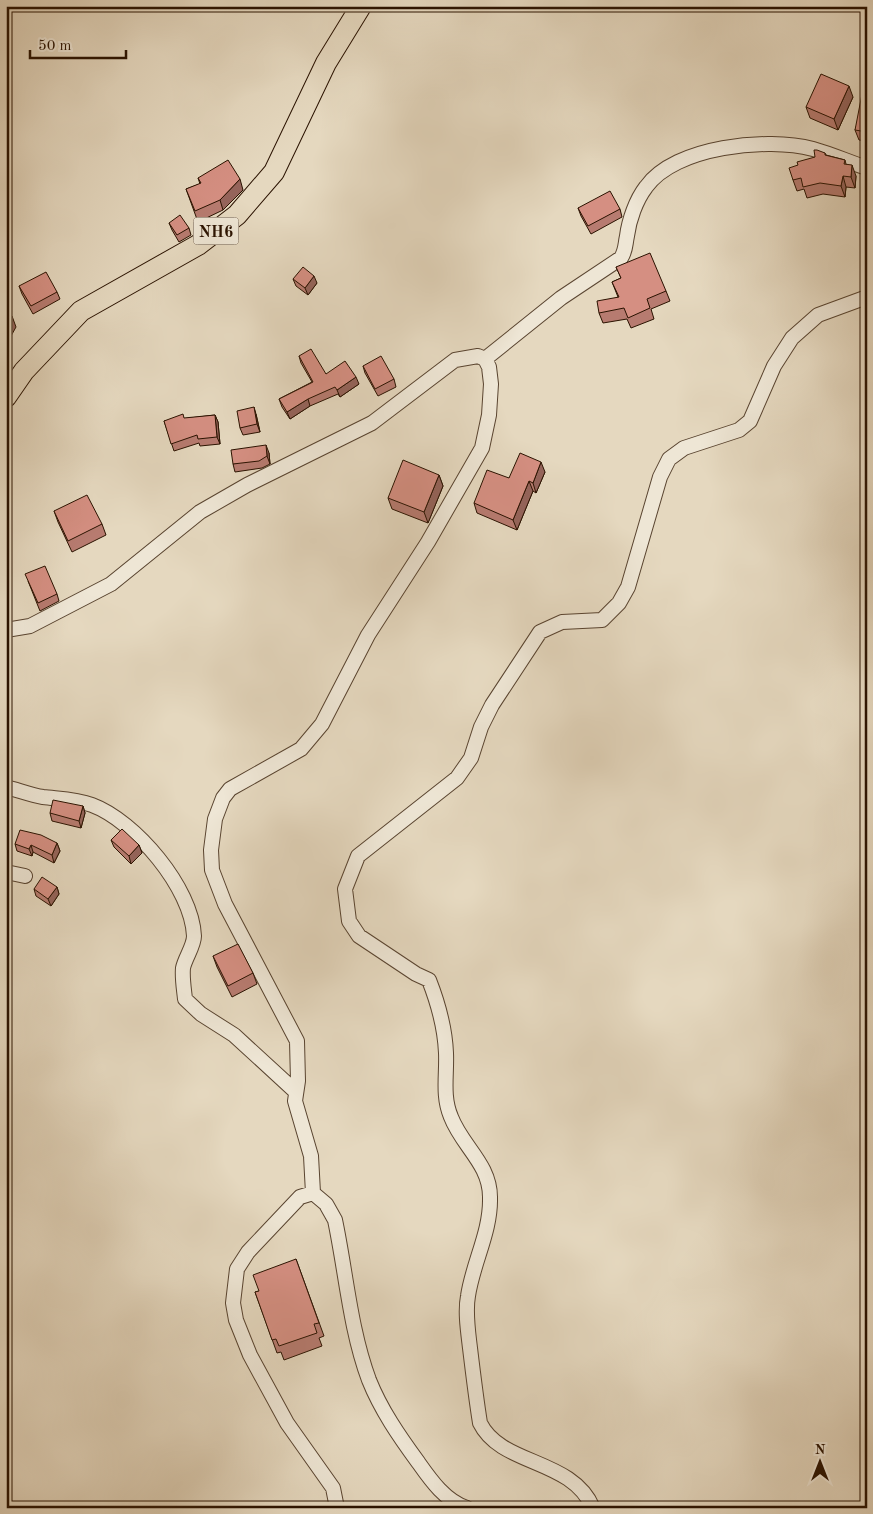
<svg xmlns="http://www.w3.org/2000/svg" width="873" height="1514" font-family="'Old Standard TT',serif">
<rect width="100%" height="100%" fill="#e5d8bf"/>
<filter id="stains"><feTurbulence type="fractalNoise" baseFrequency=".004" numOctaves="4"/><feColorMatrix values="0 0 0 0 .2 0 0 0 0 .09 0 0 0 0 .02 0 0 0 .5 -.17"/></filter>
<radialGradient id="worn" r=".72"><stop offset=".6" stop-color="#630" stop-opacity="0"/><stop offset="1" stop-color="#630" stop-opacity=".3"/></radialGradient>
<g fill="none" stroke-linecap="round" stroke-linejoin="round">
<defs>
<path id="minor" d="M485 359 561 298 621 258C626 250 625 245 627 236 629 220 636 200 646 187 675 146 767 137 813 149 831 154 849 162 867 168
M6 630 30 626 111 584 200 512 247 485 372 423 455 360 478 356 485 359 489 367 491 384 489 415 482 448 428 542 368 635 322 724 301 749 230 789 223 798 215 819 211 850 212 870 225 904 297 1041 298 1081 295 1101 311 1156 313 1193
M6 787C18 790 31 795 43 797 60 799 76 799 92 805 135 821 192 888 194 936 194 946 185 958 183 968 182 978 184 989 185 999L201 1014 234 1035 295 1091
M6 872 25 876
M337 1508 333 1488 287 1423 250 1355 236 1320 233 1303 237 1269 248 1252 300 1197 313 1193 326 1204 335 1220C346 1272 350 1329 369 1380 381 1410 399 1436 418 1462 430 1479 445 1501 467 1508
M593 1508C572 1458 501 1466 480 1423 476 1398 473 1373 470 1348 468 1331 465 1312 468 1296 473 1262 491 1232 490 1197 490 1164 462 1146 451 1117 442 1096 447 1075 446 1053 445 1028 438 1003 429 980L416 974 359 936 349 921 345 889 358 856 457 778 471 758 481 727 492 705 540 632 562 622 602 620 619 603 628 587 660 477 669 459 684 448 739 430 750 421 774 366 792 338 818 315 867 297"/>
<path id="highway" d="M6 397 24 371 81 311 198 245 237 215 274 172 326 63 361 6"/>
</defs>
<use href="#minor" stroke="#594430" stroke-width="16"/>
<use href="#highway" stroke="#2a1200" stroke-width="22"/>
<use href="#minor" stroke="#eee6d5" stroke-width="14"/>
<use href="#highway" stroke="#e5d8bf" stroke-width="20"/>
</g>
<path fill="#b77b70" stroke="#2a1200" d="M867 94V141L859 140 855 130Z
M853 97 838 130 810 118 806 107Z
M825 153 826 155 845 160 846 164 856 176 855 188 846 187 845 197 823 194 807 198 804 189 797 191 793 180 798 165Z
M198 178 243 190 223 210 198 222 186 189 200 184Z
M578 208 620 209 622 217 591 234 581 216Z
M169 223 189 228 191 235 179 242 172 230Z
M616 267 666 291 670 301 651 309 654 319 631 328 627 319 603 323 599 313 618 297 612 282 621 278Z
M293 279 317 283 308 295 296 286Z
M19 286 57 292 60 299 33 314 22 294Z
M299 356 326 374 359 384 340 397 338 394 310 406 290 419 282 407 279 399 312 382 301 363Z
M363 366 394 379 396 387 378 396 365 373Z
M256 414 260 432 243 435 240 428Z
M215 415 218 422 220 444 200 446 199 443 174 451 164 421Z
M269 453 270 464 262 468 235 472 233 464Z
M545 472 536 493 533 491 517 530 477 513 474 503 509 478Z
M439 475 443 486 428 523 392 509 388 498Z
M54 511 102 524 106 535 72 552 58 522Z
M28 581 57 594 59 601 40 611Z
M83 806 85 813 81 828 52 821 50 813Z
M111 840 139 845 142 853 131 864 114 847Z
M57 843 60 851 54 863 33 852 32 856 17 851 15 844Z
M57 887 59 894 51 906 36 896 34 889Z
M213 956 253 973 257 984 232 997 217 967Z
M296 1259 324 1336 319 1338 322 1346 284 1360 281 1352 277 1353 255 1292 259 1291Z"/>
<path fill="#95645b" stroke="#2a1200" d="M849 86 853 97 838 130 834 119Z
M852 165 856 176 855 188 851 177Z
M843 176 846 187 845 197 841 186Z
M240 179 243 190 223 210 220 200Z
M314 276 317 283 308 295 305 288Z
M12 316 16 327 6 345V328Z
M356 377 359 384 340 397 337 390Z
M308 399 310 406 290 419 287 412Z
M254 407 256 414 260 432 257 424Z
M215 415 218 422 220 444 217 437Z
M266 445 269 453 270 464 267 456Z
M541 462 545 472 536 493 533 483Z
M439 475 443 486 428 523 424 512Z
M529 481 533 491 517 530 513 520Z
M8 797 11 805 6 816V802Z
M83 806 85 813 81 828 79 821Z
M57 843 60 851 54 863 52 855Z
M31 845 33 852 32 856 29 849Z
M139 845 142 853 131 864 129 856Z
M57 887 59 894 51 906 48 899Z"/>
<path fill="#d58f82" stroke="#2a1200" d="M821 74 849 86 834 119 806 107Z
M862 94H867V132L855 130Z
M814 150H817L825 153V155L845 160 844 164 852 165 851 177 843 176 841 186 820 183 803 187 801 178 793 180 789 168 798 165 797 162 815 157Z
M228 160 240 179 220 200 195 211 186 189 201 183 198 178Z
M610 191 620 209 588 226 578 208Z
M180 215 189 228 177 235 169 223Z
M650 253 666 291 647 299 650 308 628 318 624 308 599 313 597 301 619 297 612 282 621 278 616 267Z
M303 267 314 276 305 288 293 279Z
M46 272 57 292 31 306 19 286Z
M6 314 12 316 6 328Z
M311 349 326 374 345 361 356 377 337 390 335 387 308 399 287 412 279 399 313 382 299 356Z
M381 356 394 379 375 389 363 366Z
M254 407 257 424 240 428 237 411Z
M183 414 184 418 215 415 217 437 198 439 197 435 171 444 164 421Z
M266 445 267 456 259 461 233 464 231 450Z
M520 453 541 462 533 483 529 481 513 520 474 503 487 470 509 478Z
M403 460 439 475 424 512 388 498Z
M87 495 102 524 68 541 54 511Z
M45 566 57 594 38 603 25 574Z
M53 800 83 806 79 821 50 813Z
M122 829 139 845 129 856 111 840Z
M20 830 41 835 57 843 52 855 31 845 29 849 15 844Z
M42 877 57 887 48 899 34 889Z
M238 944 253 973 228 986 213 956Z
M296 1259 319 1323 314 1324 317 1333 279 1346 276 1339 272 1340 255 1292 259 1291 253 1275Z"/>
<g text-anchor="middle" stroke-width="4" stroke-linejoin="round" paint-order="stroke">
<rect fill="#eee6d5" stroke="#655240" stroke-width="1" x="193.5" y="217.5" width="45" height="27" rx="4"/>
<g font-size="16" font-weight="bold" fill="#2a1200">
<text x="216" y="237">NH6</text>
</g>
</g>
<rect width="873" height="1514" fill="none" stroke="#e5d8bf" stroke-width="25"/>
<rect x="8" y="8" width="858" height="1499" fill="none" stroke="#2a1200" stroke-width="2.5"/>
<rect x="12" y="12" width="848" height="1489" fill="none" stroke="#2a1200"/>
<g transform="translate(820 1462)" stroke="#eee6d5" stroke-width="4" paint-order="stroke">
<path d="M0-4L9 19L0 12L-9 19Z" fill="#2a1200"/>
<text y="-8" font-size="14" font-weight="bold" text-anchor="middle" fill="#2a1200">N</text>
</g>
<path d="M30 50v8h96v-8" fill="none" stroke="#2a1200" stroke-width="2.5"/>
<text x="38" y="50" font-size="15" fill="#2a1200" stroke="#eee6d5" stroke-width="4" paint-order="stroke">50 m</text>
<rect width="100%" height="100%" filter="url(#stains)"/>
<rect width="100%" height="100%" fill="url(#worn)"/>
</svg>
